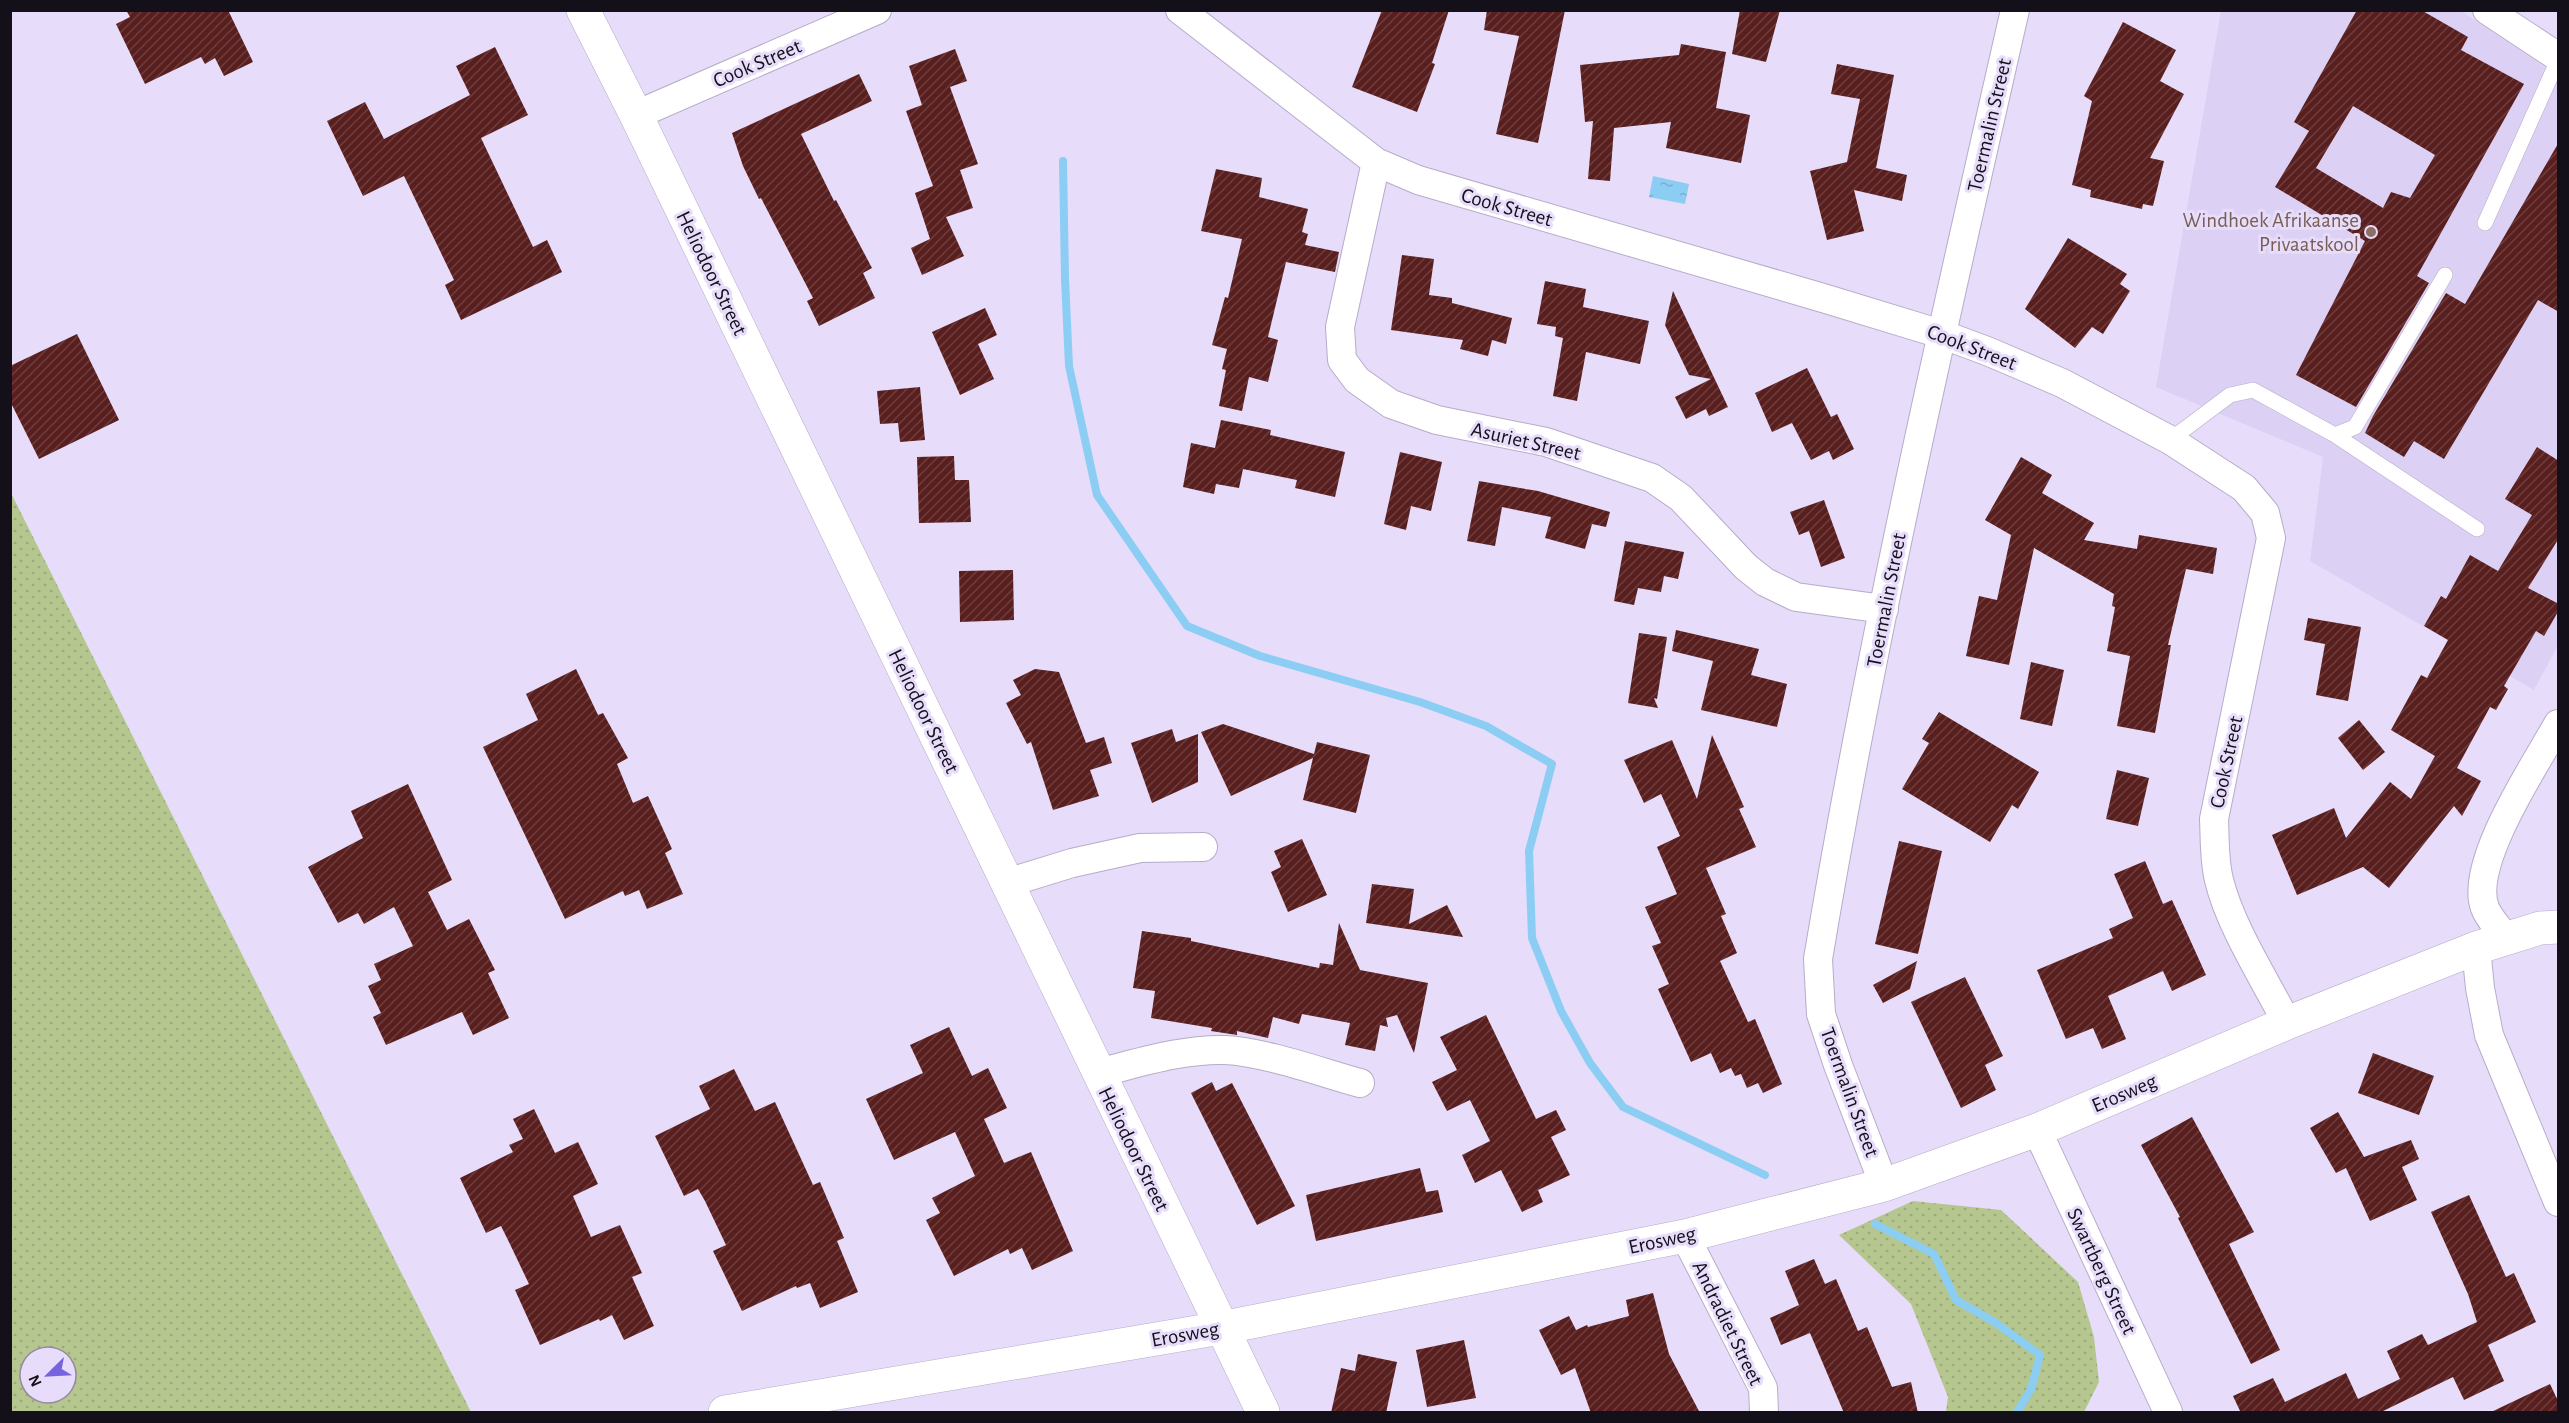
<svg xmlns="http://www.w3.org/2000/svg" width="2569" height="1423" viewBox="0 0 2569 1423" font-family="'Alegreya Sans',sans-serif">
<defs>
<pattern id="grass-dots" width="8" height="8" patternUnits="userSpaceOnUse" patternTransform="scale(1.5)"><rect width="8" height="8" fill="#b6c68f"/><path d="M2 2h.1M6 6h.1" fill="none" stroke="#9ca97b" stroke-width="1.8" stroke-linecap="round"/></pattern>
<pattern id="water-ripples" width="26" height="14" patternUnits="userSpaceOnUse" patternTransform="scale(1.5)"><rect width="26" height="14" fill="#8ccdf4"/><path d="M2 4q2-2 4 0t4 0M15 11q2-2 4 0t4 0" fill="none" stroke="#78afd1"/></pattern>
<pattern id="building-hatch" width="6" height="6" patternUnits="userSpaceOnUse" patternTransform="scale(1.5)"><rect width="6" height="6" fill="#591f1e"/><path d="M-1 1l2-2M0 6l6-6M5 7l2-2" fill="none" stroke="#6c3d3d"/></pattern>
</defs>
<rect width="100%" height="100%" fill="#e7dcfa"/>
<path fill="#ddd0f5" d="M 2221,11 L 2461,11 L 2558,76 L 2558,645 L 2534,690 L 2310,561 L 2323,457 L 2156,387 Z"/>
<path fill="url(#grass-dots)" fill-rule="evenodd" d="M 10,493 L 11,493 L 471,1412 L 11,1412 ZM 30,1357 L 66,1357 L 66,1393 L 30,1393 Z
M 1913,1201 L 2001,1210 L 2078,1282 L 2094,1337 L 2099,1382 L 2084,1412 L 1946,1412 L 1948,1397 L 1911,1304 L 1839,1235 Z"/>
<path fill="url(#water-ripples)" d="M 1653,176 L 1689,184 L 1685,204 L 1649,197 Z"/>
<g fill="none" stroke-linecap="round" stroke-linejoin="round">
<path stroke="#8ccdf4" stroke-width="8" d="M 1063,161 L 1065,279 L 1069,366 L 1097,495 L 1187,626 L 1260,656 L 1420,702 L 1486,726 L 1552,764 L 1529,851 L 1532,938 L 1561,1011 L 1590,1063 L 1623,1107 L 1765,1175
M 1875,1224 L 1934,1254 L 1956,1300 L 1996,1323 L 2040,1355 L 2031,1389 L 2017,1412"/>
</g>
<path fill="url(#building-hatch)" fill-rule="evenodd" d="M 126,10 L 228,10 L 253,62 L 224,76 L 215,58 L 205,64 L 201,57 L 145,84 L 116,24 L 130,17 Z
M 1382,10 L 1449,10 L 1432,63 L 1435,64 L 1417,112 L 1352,87 Z
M 1487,10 L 1565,10 L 1538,143 L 1496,134 L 1519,36 L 1484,30 Z
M 1740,10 L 1780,10 L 1766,62 L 1732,54 Z
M 2357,10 L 2421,10 L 2468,37 L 2461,50 L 2524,84 L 2417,276 L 2429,283 L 2356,407 L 2296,375 L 2365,241 L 2275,187 L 2309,131 L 2294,122 ZM 2353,106 L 2435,155 L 2410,198 L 2391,192 L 2383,208 L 2316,168 Z
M 2123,22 L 2176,50 L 2160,81 L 2184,94 L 2150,158 L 2164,161 L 2153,206 L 2143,204 L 2142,209 L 2090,197 L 2091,190 L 2072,185 L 2092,101 L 2084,96 Z
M 1681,44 L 1726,52 L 1716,108 L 1750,115 L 1741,163 L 1666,148 L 1671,122 L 1614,128 L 1610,181 L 1588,179 L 1593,121 L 1585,122 L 1580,65 L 1679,55 Z
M 495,47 L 528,115 L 481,138 L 533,247 L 547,240 L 562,272 L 461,320 L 445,285 L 454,280 L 404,176 L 363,196 L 327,121 L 365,102 L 384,139 L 470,95 L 456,66 Z
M 955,49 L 967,81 L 950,87 L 978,164 L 960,170 L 973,208 L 946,217 L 964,256 L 922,275 L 911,248 L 930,239 L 915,193 L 933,186 L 906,111 L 922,105 L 909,66 Z
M 1837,64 L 1894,75 L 1876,168 L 1907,175 L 1902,201 L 1854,190 L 1864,231 L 1827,240 L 1810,171 L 1847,162 L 1860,99 L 1831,94 Z
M 859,74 L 872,101 L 801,134 L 834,201 L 836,200 L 872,268 L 863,273 L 875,298 L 819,326 L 807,301 L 813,298 L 761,198 L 759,199 L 743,166 L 732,133 Z
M 2559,142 L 2559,312 L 2538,300 L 2444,459 L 2414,441 L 2404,457 L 2365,433 L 2373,416 L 2446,293 L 2465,304 Z
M 1216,169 L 1262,178 L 1259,197 L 1308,209 L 1302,232 L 1308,234 L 1305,245 L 1339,252 L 1335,272 L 1286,262 L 1268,337 L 1278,340 L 1268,382 L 1249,377 L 1242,411 L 1219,406 L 1226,370 L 1222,369 L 1227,349 L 1212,345 L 1225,297 L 1228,298 L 1242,239 L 1201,231 Z
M 2068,238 L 2127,274 L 2120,284 L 2130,291 L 2103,334 L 2092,327 L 2075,348 L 2025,309 Z
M 1402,255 L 1434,259 L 1429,295 L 1452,298 L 1452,303 L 1512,318 L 1506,344 L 1492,340 L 1488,356 L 1460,349 L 1463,340 L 1391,330 Z
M 1545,281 L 1586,289 L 1583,307 L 1649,321 L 1640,364 L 1586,352 L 1577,401 L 1553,396 L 1563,338 L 1555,336 L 1556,327 L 1537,324 Z
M 1673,291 L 1728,407 L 1709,416 L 1706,409 L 1686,419 L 1675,397 L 1711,379 L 1689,375 L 1665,325 Z
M 985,308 L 997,335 L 978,344 L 994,379 L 960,395 L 932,332 Z
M 77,334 L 119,420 L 39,459 L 10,401 L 10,366 Z
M 1807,368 L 1831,417 L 1837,414 L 1854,449 L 1833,460 L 1829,451 L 1811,460 L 1792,423 L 1772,432 L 1755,393 Z
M 920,387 L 925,440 L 900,442 L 898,423 L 880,424 L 877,391 Z
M 1221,420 L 1271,430 L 1270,435 L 1345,452 L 1335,497 L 1295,488 L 1297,480 L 1243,469 L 1239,488 L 1216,484 L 1214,494 L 1183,487 L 1191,443 L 1215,448 Z
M 2537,447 L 2559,461 L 2559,538 L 2528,588 L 2559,604 L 2559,610 L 2544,636 L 2536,631 L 2504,686 L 2508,689 L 2496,710 L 2490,707 L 2457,768 L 2481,781 L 2462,816 L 2454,806 L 2389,888 L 2363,867 L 2297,895 L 2272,835 L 2334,808 L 2346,838 L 2390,782 L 2411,799 L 2435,756 L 2391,730 L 2421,675 L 2427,678 L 2448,640 L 2424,626 L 2441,596 L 2446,599 L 2470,555 L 2498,571 L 2532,515 L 2505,499 Z
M 1400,452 L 1442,462 L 1431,511 L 1411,506 L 1406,530 L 1384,524 Z
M 954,456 L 955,480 L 969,480 L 971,522 L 919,523 L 917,457 Z
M 2021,457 L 2052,475 L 2042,493 L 2094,523 L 2084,540 L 2137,549 L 2139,535 L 2217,548 L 2213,574 L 2186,569 L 2168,645 L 2171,645 L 2155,733 L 2117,726 L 2130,656 L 2107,651 L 2115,607 L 2112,606 L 2114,594 L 2034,548 L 2009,665 L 1966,656 L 1979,596 L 1997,600 L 2011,535 L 1985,520 Z
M 1479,481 L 1538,491 L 1610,512 L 1606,527 L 1592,524 L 1585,549 L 1545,538 L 1551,517 L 1502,507 L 1495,546 L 1467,541 Z
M 1824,500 L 1845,558 L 1821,567 L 1809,531 L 1799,535 L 1790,512 Z
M 1625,541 L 1684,552 L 1678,579 L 1664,576 L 1661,592 L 1638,588 L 1634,605 L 1614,601 Z
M 1013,570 L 1014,620 L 960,622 L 959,571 Z
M 2308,618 L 2361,627 L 2348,701 L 2316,695 L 2325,644 L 2304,640 Z
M 1676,630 L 1759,649 L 1751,675 L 1787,684 L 1777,727 L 1701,710 L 1713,661 L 1672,651 Z
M 1639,633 L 1667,637 L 1657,699 L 1654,698 L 1658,708 L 1628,703 Z
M 2031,662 L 2064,670 L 2052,726 L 2020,719 Z
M 576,669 L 598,715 L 603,713 L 628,758 L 617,764 L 633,803 L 648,796 L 672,849 L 665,853 L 683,894 L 647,909 L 639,890 L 625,896 L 623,891 L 565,919 L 483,747 L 538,720 L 526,694 Z
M 1035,669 L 1059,672 L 1086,743 L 1104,737 L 1112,763 L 1090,770 L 1099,796 L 1053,810 L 1031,742 L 1027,744 L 1006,703 L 1021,695 L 1013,680 Z
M 1939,712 L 2039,772 L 2018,809 L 2012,805 L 1990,842 L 1902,789 L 1929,743 L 1922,739 Z
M 2359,720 L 2385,752 L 2363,770 L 2338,738 Z
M 1223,724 L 1314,754 L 1317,742 L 1370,755 L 1356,813 L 1303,800 L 1313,758 L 1231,796 L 1201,732 Z
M 1172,729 L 1176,742 L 1198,734 L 1198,782 L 1152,803 L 1131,743 Z
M 1712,735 L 1744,807 L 1739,809 L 1756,847 L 1706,868 L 1726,914 L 1721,916 L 1737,953 L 1720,961 L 1748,1022 L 1755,1019 L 1782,1084 L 1763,1093 L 1758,1083 L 1747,1088 L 1741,1074 L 1735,1076 L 1731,1068 L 1720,1073 L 1711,1053 L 1691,1062 L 1658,989 L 1669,984 L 1652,946 L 1661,943 L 1645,907 L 1677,894 L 1657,847 L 1680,836 L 1661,794 L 1644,803 L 1624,760 L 1672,740 L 1697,799 Z
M 2117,770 L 2149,778 L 2138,826 L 2106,819 Z
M 408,784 L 452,880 L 428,892 L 447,930 L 469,919 L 495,970 L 488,973 L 509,1018 L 473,1035 L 462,1012 L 386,1045 L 373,1017 L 381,1013 L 368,986 L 381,980 L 374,964 L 413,946 L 394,907 L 364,924 L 358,913 L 338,923 L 308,867 L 363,838 L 351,811 Z
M 1302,839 L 1327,895 L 1288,912 L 1271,872 L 1281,867 L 1274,851 Z
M 1899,841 L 1942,851 L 1918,954 L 1875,944 Z
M 2145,861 L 2163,904 L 2172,900 L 2206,975 L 2172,991 L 2163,971 L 2108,996 L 2126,1039 L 2102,1049 L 2093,1028 L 2066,1039 L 2037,970 L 2113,938 L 2109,929 L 2133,918 L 2114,874 Z
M 1372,884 L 1414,889 L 1409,924 L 1447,905 L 1463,937 L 1366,923 Z
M 1339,923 L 1360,970 L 1428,983 L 1414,1053 L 1397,1015 L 1386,1018 L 1388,1027 L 1380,1025 L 1375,1051 L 1345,1045 L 1350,1023 L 1302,1014 L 1299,1024 L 1273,1017 L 1268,1038 L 1237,1031 L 1237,1035 L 1211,1031 L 1212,1028 L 1151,1018 L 1155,991 L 1133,988 L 1142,931 L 1191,938 L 1191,941 L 1319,968 L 1320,963 L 1333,965 Z
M 1917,961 L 1910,989 L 1883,1003 L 1873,985 Z
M 1965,977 L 2003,1056 L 1985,1065 L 1996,1090 L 1961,1108 L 1911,1002 Z
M 1486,1015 L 1536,1119 L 1556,1110 L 1566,1130 L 1551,1137 L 1570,1175 L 1538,1190 L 1543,1202 L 1522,1212 L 1501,1170 L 1475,1183 L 1462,1155 L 1490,1141 L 1470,1100 L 1447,1111 L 1432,1082 L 1457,1070 L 1440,1037 Z
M 949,1027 L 972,1076 L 988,1068 L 1007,1108 L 984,1119 L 1004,1163 L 1031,1152 L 1073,1251 L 1032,1270 L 1022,1248 L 1010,1254 L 1008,1249 L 954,1276 L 926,1220 L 940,1213 L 932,1198 L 975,1176 L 955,1132 L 894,1160 L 866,1099 L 923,1073 L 910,1045 Z
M 2373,1053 L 2434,1076 L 2419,1115 L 2358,1093 Z
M 734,1069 L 755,1111 L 775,1102 L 813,1185 L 820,1182 L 844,1238 L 837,1241 L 858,1292 L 820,1308 L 810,1283 L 797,1288 L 796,1286 L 742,1311 L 713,1251 L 726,1245 L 705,1201 L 698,1189 L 684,1196 L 655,1136 L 710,1109 L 699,1086 Z
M 1212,1082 L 1216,1091 L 1232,1083 L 1295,1206 L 1257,1225 L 1191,1093 Z
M 534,1109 L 555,1153 L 578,1142 L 598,1184 L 573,1196 L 591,1237 L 620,1225 L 642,1273 L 632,1277 L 654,1326 L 624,1340 L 612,1315 L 600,1321 L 599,1319 L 540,1345 L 515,1290 L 529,1284 L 507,1238 L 501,1226 L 486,1233 L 460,1178 L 513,1152 L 509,1145 L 523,1139 L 513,1119 Z
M 2338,1112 L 2364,1157 L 2411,1140 L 2419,1159 L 2402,1167 L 2417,1200 L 2370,1221 L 2346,1168 L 2336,1173 L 2310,1128 Z
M 2192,1117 L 2254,1232 L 2229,1244 L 2280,1350 L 2251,1364 L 2178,1218 L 2180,1217 L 2141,1145 Z
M 1420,1168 L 1426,1192 L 1438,1190 L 1443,1212 L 1316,1241 L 1306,1195 Z
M 2469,1195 L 2506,1277 L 2514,1273 L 2536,1322 L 2488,1345 L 2504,1381 L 2464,1400 L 2453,1377 L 2379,1413 L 2241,1413 L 2233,1396 L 2273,1378 L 2285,1402 L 2346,1373 L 2358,1399 L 2400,1379 L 2387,1351 L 2422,1334 L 2428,1345 L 2477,1322 L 2468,1294 L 2431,1212 Z
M 1814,1259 L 1825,1284 L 1836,1279 L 1858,1331 L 1867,1327 L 1892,1387 L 1911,1382 L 1918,1413 L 1844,1413 L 1810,1333 L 1781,1345 L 1770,1318 L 1799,1305 L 1785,1271 Z
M 1653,1293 L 1669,1354 L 1700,1413 L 1591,1413 L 1575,1368 L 1561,1375 L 1539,1330 L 1569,1316 L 1576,1330 L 1587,1325 L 1588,1327 L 1629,1316 L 1626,1300 Z
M 1464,1340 L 1476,1398 L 1427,1407 L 1416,1350 Z
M 1358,1354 L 1397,1362 L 1386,1413 L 1331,1413 L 1341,1368 L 1355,1371 Z
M 2550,1384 L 2559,1403 L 2559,1413 L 2489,1413 Z"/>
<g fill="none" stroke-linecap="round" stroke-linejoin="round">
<g stroke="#b6acc9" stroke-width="16">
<path id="lane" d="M 2485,223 L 2558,60
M 2335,435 L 2477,529
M 2170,440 L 2230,395 L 2253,390 L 2335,435 L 2355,427 L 2445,275"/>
</g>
<g stroke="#b6acc9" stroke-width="30">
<path id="street" d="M 1180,10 L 1376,162 L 1418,180 L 1823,298 L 1941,334 L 1987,351 L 2062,383 L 2170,440 L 2244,488 L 2265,513 L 2271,538 L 2214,819 C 2215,840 2214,860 2219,880 C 2230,926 2265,980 2287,1023
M 2487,10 L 2558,57
M 636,115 L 877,10
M 1376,162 L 1340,327 L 1342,360 L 1357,380 L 1391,404 L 1437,420 L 1546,442 L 1652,478 L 1681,498 L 1746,567 L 1765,582 L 1796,597 L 1884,609
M 1007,883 L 1072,863 L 1140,848 L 1203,847
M 2506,939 C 2500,929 2489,919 2485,908 C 2468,864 2536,764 2558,724
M 2476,948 L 2480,988 L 2489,1035 L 2558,1202
M 1098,1073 C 1139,1063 1181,1049 1225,1050 C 1265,1052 1320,1072 1360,1083
M 2037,1130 L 2168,1412
M 1884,1185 L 1838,1065 L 1821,1014 L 1818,959 C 1871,641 1943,325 2015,10
M 1685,1236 L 1763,1388 L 1764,1412"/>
</g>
<g stroke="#b6acc9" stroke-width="34">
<path id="secondary" d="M 583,10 L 636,115 L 1263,1412
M 725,1412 L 1221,1328 L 1685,1236 L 1884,1185 L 2037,1130 L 2287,1023 L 2476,948 L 2540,928 L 2558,927"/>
</g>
<use href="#lane" stroke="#fff" stroke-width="15"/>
<use href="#street" stroke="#fff" stroke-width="28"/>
<use href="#secondary" stroke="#fff" stroke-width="33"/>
</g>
<circle fill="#8d6e63" stroke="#e7dcfa" stroke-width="2" cx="2371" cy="232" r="6"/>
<g text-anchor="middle" stroke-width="6" stroke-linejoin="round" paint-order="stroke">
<g font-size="21" fill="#14101a" stroke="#e7dcfa">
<text transform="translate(757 63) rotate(-23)" y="7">Cook Street</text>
<text transform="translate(1989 125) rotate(-77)" y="7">Toermalin Street</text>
<text transform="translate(1507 207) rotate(16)" y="7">Cook Street</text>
<text transform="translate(712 273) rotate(64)" y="7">Heliodoor Street</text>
<text transform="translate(1972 347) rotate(21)" y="7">Cook Street</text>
<text transform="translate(1526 441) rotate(13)" y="7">Asuriet Street</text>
<text transform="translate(1886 600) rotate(-79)" y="7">Toermalin Street</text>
<text transform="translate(924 711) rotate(64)" y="7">Heliodoor Street</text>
<text transform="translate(2226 762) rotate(-78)" y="7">Cook Street</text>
<text transform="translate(1850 1092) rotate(70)" y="7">Toermalin Street</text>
<text transform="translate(2124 1093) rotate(-23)" y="7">Erosweg</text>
<text transform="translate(1134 1149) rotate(64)" y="7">Heliodoor Street</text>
<text transform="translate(1662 1240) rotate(-12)" y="7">Erosweg</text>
<text transform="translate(2102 1271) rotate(65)" y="7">Swartberg Street</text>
<text transform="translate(1728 1323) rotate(64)" y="7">Andradiet Street</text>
<text transform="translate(1185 1334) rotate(-10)" y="7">Erosweg</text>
</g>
<g font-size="21" fill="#785e54" stroke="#e7dcfa" text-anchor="end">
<text x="2359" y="227">Windhoek Afrikaanse<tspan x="2359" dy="24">Privaatskool</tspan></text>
</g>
</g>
<rect width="2569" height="1423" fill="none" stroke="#14101a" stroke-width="24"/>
<g transform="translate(48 1375) rotate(246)"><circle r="28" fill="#e7dcfa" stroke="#938aa0" stroke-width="1.5"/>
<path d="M0-4.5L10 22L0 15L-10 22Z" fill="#7763de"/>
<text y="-9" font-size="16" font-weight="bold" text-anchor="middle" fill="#14101a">N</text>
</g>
</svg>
